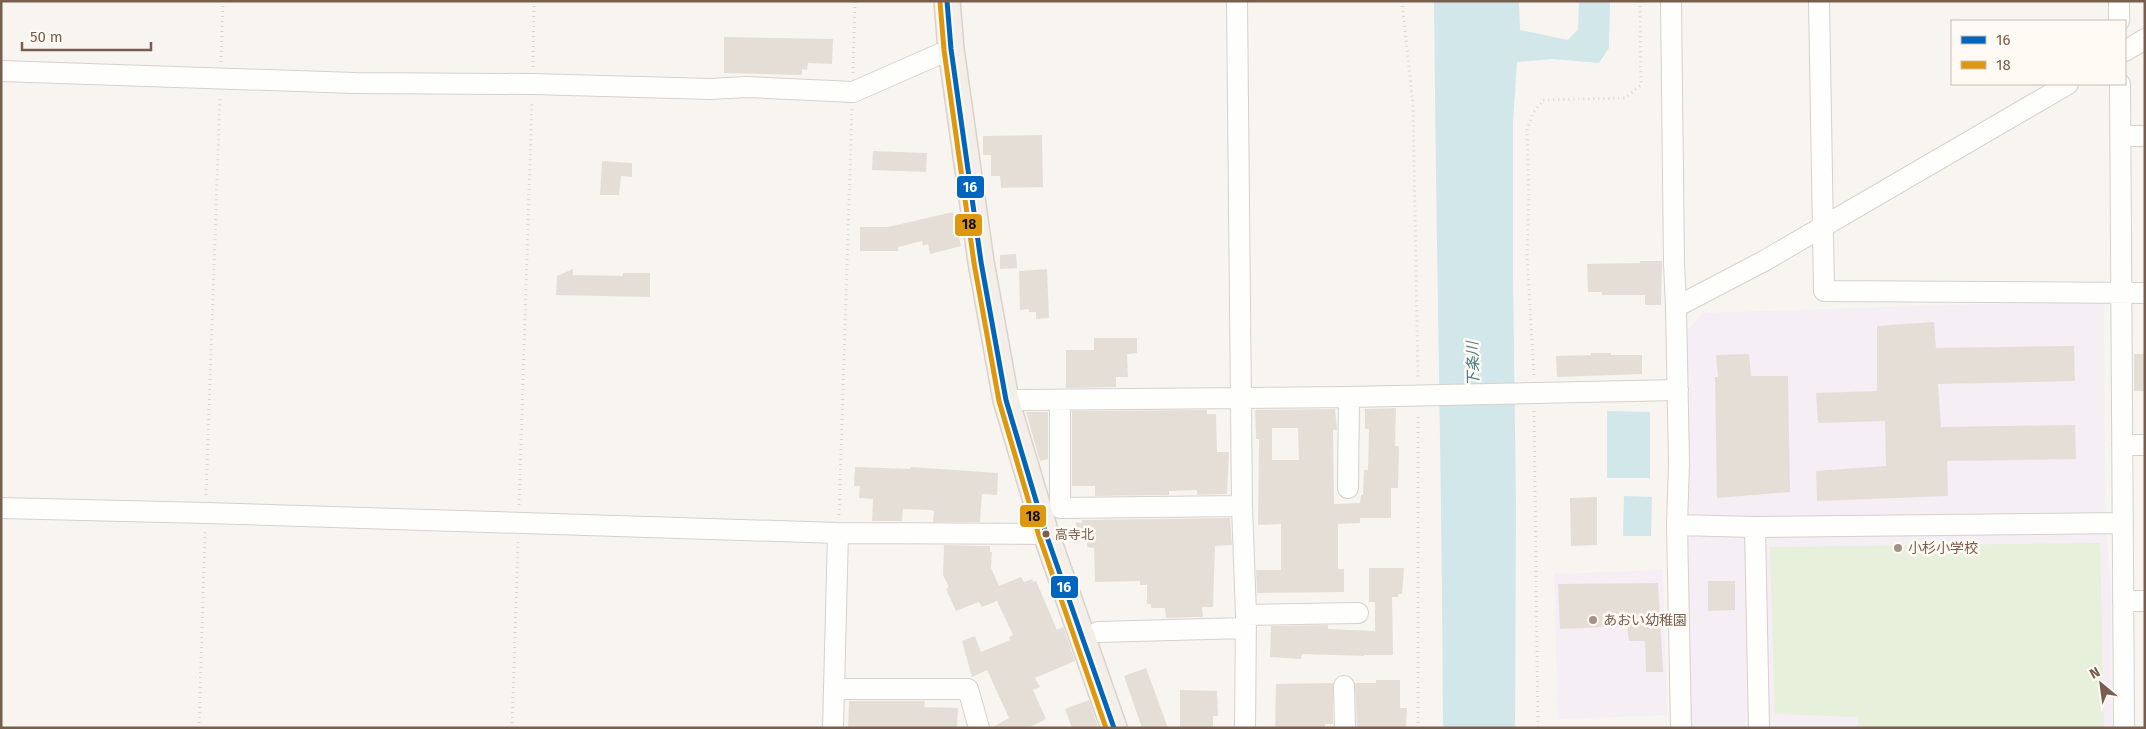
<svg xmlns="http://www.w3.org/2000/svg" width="2146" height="729" viewBox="0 0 2146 729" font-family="'Fira Sans','Noto Sans JP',sans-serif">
<rect width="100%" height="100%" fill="#f8f5f0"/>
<path fill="#f5eef5" d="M 2104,300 L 2105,507 L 2111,589 L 2112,728 L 1690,728 L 1685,334 L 1702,313 Z
M 1663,570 L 1667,715 L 1558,719 L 1554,574 Z"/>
<path fill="#e6f0db" d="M 2100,543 L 2104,728 L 1859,728 L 1857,717 L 1775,714 L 1770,547 Z"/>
<path fill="#d1e7ea" d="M 1434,1 L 1519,1 L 1520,30 L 1568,40 L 1578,29 L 1579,1 L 1610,1 L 1609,48 L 1599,63 L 1553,59 L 1517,62 L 1513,122 L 1513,275 L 1516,507 L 1515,728 L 1443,728 C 1442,486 1436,243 1434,1 Z
M 1607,411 L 1650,412 L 1650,478 L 1607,478 Z
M 1624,496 L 1652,497 L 1651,536 L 1623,536 Z"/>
<path fill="#e5ded7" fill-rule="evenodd" d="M 724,37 L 833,39 L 832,64 L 808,63 L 807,70 L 802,69 L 802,75 L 724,73 Z
M 1042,135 L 1043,187 L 1001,188 L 1000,176 L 991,176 L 991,155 L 983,155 L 983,136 Z
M 873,151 L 927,153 L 926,172 L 872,170 Z
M 602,161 L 632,163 L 632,177 L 621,176 L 619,195 L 600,195 Z
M 953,212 L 961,246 L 930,254 L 928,244 L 923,246 L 922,241 L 898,247 L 898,251 L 860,251 L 860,227 L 888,227 Z
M 1016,254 L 1017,268 L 1000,269 L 1000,255 Z
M 1640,261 L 1662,261 L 1661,305 L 1645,305 L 1645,295 L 1602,295 L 1602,292 L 1588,292 L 1587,264 L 1640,263 Z
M 573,269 L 573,275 L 623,276 L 623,273 L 650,273 L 650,297 L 556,295 L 557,276 Z
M 1047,269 L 1049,318 L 1036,319 L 1036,312 L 1029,312 L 1029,309 L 1020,310 L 1019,271 Z
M 1934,322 L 1936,348 L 2074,346 L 2075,381 L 1938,384 L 1941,427 L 2075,425 L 2076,459 L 1947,461 L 1948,496 L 1817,501 L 1816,471 L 1886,466 L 1885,421 L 1818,423 L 1816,393 L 1877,391 L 1877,326 Z
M 1094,338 L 1137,338 L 1137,353 L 1127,354 L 1128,377 L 1116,377 L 1116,387 L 1066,388 L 1066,350 L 1094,350 Z
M 1591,353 L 1611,353 L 1611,355 L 1642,355 L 1642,374 L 1557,377 L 1556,356 L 1591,355 Z
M 1749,354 L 1751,376 L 1788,376 L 1790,492 L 1717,498 L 1715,377 L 1718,377 L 1716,355 Z
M 2134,354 L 2145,354 L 2145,391 L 2134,391 Z
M 1396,408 L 1395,446 L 1399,446 L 1398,488 L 1391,488 L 1391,518 L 1360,518 L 1360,523 L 1338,524 L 1338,569 L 1344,569 L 1344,592 L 1257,593 L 1256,570 L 1281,570 L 1281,524 L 1258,525 L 1259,439 L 1256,439 L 1255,410 L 1335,409 L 1337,430 L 1333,430 L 1334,504 L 1360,503 L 1361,495 L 1363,495 L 1364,470 L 1368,470 L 1369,429 L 1365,429 L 1365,409 ZM 1272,428 L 1298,428 L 1299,460 L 1272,460 Z
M 1207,410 L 1207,414 L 1216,414 L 1217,452 L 1229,452 L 1227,494 L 1197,495 L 1197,490 L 1169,491 L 1169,495 L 1095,496 L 1095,486 L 1072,486 L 1072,411 Z
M 1026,412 L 1048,412 L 1048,459 L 1040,461 Z
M 855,467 L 910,469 L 911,467 L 998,473 L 997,495 L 982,494 L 980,522 L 933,522 L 934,511 L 931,510 L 903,509 L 902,521 L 872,521 L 873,499 L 859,498 L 860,486 L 854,486 Z
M 1597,497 L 1597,545 L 1571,546 L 1570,498 Z
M 1230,518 L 1232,545 L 1215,546 L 1213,607 L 1202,607 L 1203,617 L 1166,618 L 1165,608 L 1151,608 L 1151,604 L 1147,604 L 1147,585 L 1140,585 L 1140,581 L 1095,582 L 1094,548 L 1087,547 L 1087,542 L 1075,541 L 1076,522 L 1082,523 L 1082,520 Z
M 944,545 L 990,546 L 990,552 L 992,552 L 991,568 L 999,586 L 1021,577 L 1024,582 L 1032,579 L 1033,582 L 1036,581 L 1057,630 L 1063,627 L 1075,661 L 1035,678 L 1040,687 L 1033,690 L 1046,719 L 1028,728 L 991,728 L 1009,718 L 987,670 L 972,677 L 962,641 L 975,636 L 981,652 L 1010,640 L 1009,637 L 1013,635 L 997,601 L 982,607 L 979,602 L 956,611 L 946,589 L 949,587 L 943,575 Z
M 1369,568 L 1404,568 L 1402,594 L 1398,594 L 1398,597 L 1392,597 L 1393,655 L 1364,655 L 1364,656 L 1302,654 L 1301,659 L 1270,657 L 1271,626 L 1328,625 L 1328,629 L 1375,631 L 1375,602 L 1369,602 Z
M 1708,581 L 1735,581 L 1735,610 L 1708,611 Z
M 1658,583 L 1663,672 L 1646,672 L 1645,641 L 1629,641 L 1627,626 L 1560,629 L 1558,584 Z
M 1146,668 L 1168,728 L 1142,728 L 1124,676 Z
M 1376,680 L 1400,680 L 1400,708 L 1407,708 L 1406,728 L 1357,728 L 1355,683 L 1376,683 Z
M 1333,683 L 1333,724 L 1325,724 L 1325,728 L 1275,728 L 1276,684 Z
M 1180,690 L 1217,691 L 1218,716 L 1213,716 L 1213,728 L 1180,728 Z
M 1089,700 L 1098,727 L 1072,728 L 1065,709 Z
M 849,701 L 925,701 L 924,707 L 958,708 L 957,728 L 848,728 Z"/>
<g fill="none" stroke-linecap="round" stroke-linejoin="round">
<g stroke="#d6d1cb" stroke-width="22">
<path id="minor" d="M 1237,1 L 1242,506 L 1246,615 L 1245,728
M 1671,1 L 1674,263 L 1676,307
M 1819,1 L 1824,291 L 2145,293
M 2119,1 L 2119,21
M 2125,51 L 2145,39
M 1,71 L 354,83 L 532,84 L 711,89 L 747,87 L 853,92 L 951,49
M 2120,84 L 2124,728
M 2121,136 L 2145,136
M 1006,400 L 1349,397 L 1678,390
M 1060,400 L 1060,508 L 1242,506
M 2122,445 L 2145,445
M 1348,488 L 1349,397
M 1,508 L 206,513 L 838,533 L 1046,534
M 1677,525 L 1755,527 L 1759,728
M 1755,527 L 2123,523
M 2123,601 L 2145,601
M 1246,615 L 1358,613
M 1098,632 L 1245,628
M 1344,686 L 1345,728
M 834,689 L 968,689 L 979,728
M 833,728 L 838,533
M 1681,728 L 1677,525 L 1679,464 L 1676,307 L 1764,261 L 2068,84"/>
</g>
<g stroke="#dad1cc" stroke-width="28">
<path id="major" d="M 947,1 L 951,49 L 981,262 L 1006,400 L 1046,534 L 1114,728"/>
</g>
<path stroke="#dad5d0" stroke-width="3" stroke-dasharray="1 4" stroke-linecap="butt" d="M 1402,1 L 1413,105 L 1418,380
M 221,62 L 223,1
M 533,67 L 534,1
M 853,73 L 855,1
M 1534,375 L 1527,256 L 1529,194 L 1527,130 L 1533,113 L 1543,100 L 1625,98 L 1641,85 L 1640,1
M 1534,411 L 1538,728
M 206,495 L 220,96
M 519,505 L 532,101
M 839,515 L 852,109
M 199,728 L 205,531
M 512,728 L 518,541
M 1418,728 L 1418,413"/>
<use href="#minor" stroke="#fefefd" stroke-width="20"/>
<use href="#major" stroke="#f3efe8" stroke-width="25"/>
<g stroke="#fffaf3" stroke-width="9">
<path id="bus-1" d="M 947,1 L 951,49 L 981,262 L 1006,400 L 1046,534 L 1114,728"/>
</g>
<g stroke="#fffaf3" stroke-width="9">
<path id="bus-2" d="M 940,2 L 944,50 L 974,263 L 999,401 L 1039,536 L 1106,728"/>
</g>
<use href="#bus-1" stroke="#0065bd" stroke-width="5"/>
<use href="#bus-2" stroke="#de9810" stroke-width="5"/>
</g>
<circle fill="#785e4e" stroke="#fffaf3" stroke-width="2" cx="1046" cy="534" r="4.5"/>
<g fill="#a59387" stroke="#fffaf3" stroke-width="2">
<circle cx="1898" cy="548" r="5"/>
<circle cx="1593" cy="620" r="5"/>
</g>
<g text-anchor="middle" stroke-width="5" stroke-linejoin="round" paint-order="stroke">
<g font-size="13" fill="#785e4e" stroke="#fffaf3" text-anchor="start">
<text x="1055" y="539">高寺北</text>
</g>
<g font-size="14" fill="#785e4e" stroke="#fffaf3" text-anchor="start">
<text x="1908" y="553">小杉小学校</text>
<text x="1603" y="625">あおい幼稚園</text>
</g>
<g font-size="15" font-style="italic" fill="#457983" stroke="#fffaf3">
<text transform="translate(1473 364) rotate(-91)" y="5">下条川</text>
</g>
</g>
<g stroke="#fffaf3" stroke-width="2">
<rect x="956" y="175" width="29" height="24" rx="5" fill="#0065bd"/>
<rect x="954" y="213" width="29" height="24" rx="5" fill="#de9810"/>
<rect x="1019" y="504" width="28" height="24" rx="5" fill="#de9810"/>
<rect x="1050" y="575" width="29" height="24" rx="5" fill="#0065bd"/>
</g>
<g font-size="14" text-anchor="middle" font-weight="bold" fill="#fff">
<text x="970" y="192">16</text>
<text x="1064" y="592">16</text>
</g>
<g font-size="14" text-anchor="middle" font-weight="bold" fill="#111">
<text x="969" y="229">18</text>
<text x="1033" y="521">18</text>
</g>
<rect width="2146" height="729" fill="none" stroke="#785e4e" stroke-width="5"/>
<rect x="1951" y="20" width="175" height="65" fill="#fffaf3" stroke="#c9bcb1"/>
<rect x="1961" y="36" width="25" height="8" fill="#0065bd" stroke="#c9bcb1"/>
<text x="1996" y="45" font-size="15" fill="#785e4e">16</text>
<rect x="1961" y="61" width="25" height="8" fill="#de9810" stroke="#c9bcb1"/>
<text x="1996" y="70" font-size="15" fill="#785e4e">18</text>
<g transform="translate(2101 684) rotate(331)" stroke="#fffaf3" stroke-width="4" paint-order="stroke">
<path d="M0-4L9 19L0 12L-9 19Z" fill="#785e4e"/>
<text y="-8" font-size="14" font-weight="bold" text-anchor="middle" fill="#785e4e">N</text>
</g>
<path d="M22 42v8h129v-8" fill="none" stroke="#785e4e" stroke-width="2.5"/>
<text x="30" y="42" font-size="15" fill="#785e4e" stroke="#fffaf3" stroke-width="4" paint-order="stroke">50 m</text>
</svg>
